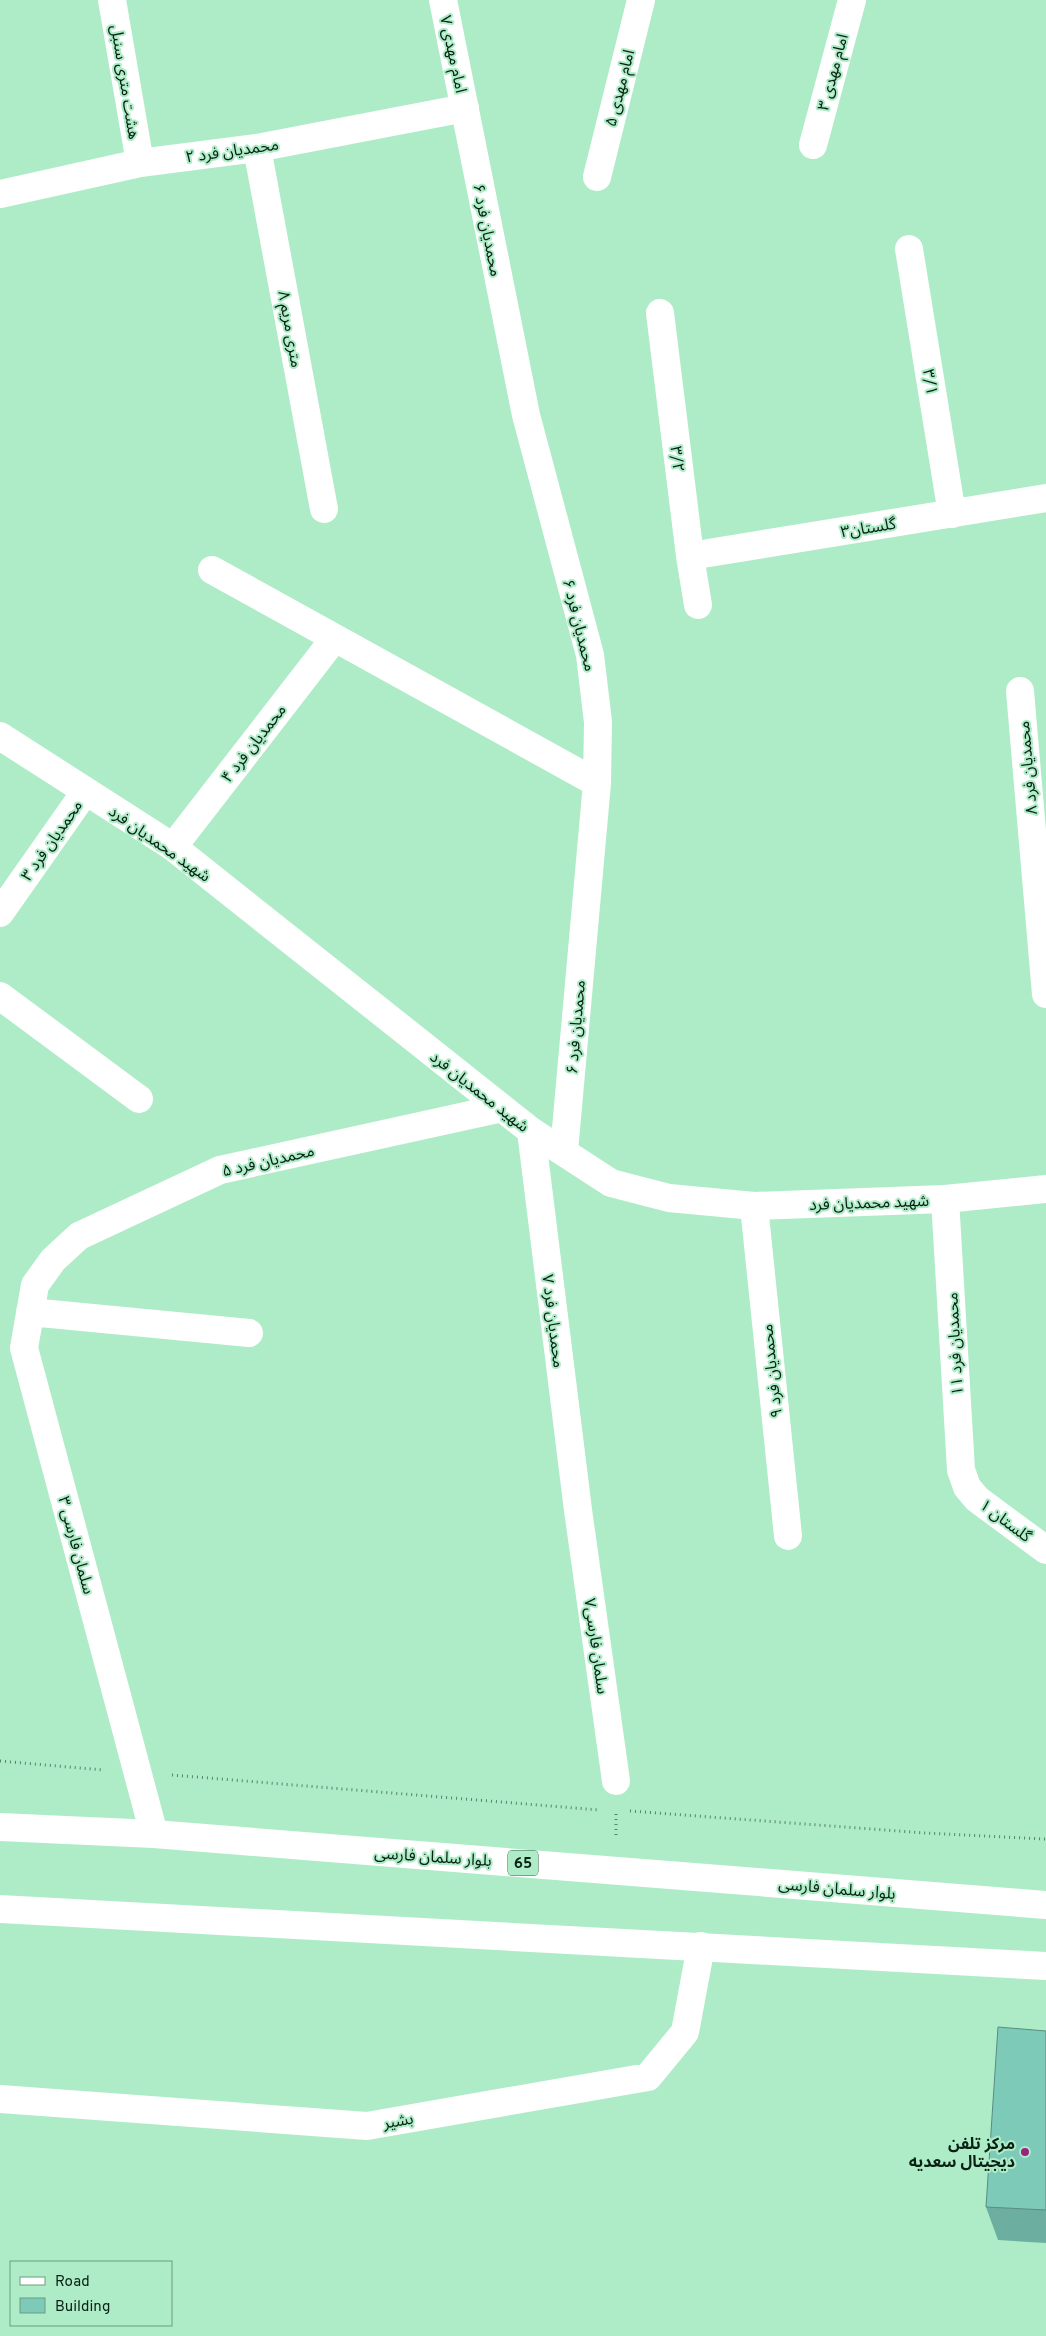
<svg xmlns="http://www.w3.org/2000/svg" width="1046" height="2336" viewBox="0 0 1046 2336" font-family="Overpass,'Noto Sans Arabic',sans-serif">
<rect width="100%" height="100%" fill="#aeecc7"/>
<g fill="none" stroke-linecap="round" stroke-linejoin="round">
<path stroke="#578269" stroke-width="3" stroke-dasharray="1 4" stroke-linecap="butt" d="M 0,1761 L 103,1770
M 172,1775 L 599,1810
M 630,1811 L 925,1833 L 1046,1839
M 616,1814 L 616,1837"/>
<path stroke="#fff" stroke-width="28" d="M 112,0 L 140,163
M 443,0 L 526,415 L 590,655 L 598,722 L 597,783 L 564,1151
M 813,145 L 852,0
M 257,148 L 324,509
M 597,177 L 641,0
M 0,194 L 140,163 L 257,148 L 465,108
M 909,249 L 952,514
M 660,313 L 690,556 L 698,605
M 690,556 L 1046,498
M 212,570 L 597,783
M 1020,691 L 1046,994
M 173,847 L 334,639
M 0,913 L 85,792
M 0,996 L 139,1099
M 531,1131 L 578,1510 L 616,1781
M 945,1199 L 961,1470 L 967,1487 L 977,1499 L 1046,1550
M 754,1206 L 788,1536
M 30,1312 L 249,1333
M 154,1834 L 24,1348 L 35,1285 L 53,1260 L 79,1236 L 220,1170 L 502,1108
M 0,2099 L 367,2126 L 648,2077 L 685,2032 L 701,1946"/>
<path stroke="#fff" stroke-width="28" d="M 0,736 L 173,847 L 531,1131 L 611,1183 L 669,1198 L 754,1206 L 945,1199 L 1046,1189"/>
<path stroke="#fff" stroke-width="28" d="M 0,1827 L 154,1834 L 1046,1905
M 0,1909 L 1046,1966"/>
</g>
<path fill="#6cae9f" d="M 1046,2031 L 1046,2243 L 998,2240 L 986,2207 Z"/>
<path fill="#7dcab9" stroke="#588d82" d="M 998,2027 L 1046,2031 L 1046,2210 L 986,2207 Z"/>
<circle fill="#99247f" stroke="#aeecc7" stroke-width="2" cx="1025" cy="2152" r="5"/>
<g text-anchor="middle" stroke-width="4" stroke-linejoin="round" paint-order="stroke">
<rect fill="#aeecc7" stroke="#3a5e4a" stroke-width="1" x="508" y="1850.5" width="30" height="25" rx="4"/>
<g font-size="15" font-weight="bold" fill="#082114">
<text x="523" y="1868">65</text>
</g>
<g font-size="16" fill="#082114" stroke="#aeecc7">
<text transform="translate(454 54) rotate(78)" y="6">۷ امام مهدی</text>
<text transform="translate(832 72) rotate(-75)" y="6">۳ امام مهدی</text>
<text transform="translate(126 82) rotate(81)" y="6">هشت متری سنبل</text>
<text transform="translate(619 88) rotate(-76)" y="6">۵ امام مهدی</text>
<text transform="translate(232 150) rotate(-8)" y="6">۲ محمدیان فرد</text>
<text transform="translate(488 230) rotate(79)" y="6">۶ محمدیان فرد</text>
<text transform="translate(291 329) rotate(80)" y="6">۸ متری مریم</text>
<text transform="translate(931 382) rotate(81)" y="6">۳/۱</text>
<text transform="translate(678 459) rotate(83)" y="6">۳/۲</text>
<text transform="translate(868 527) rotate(-9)" y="6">گلستان۳</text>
<text transform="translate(580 625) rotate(76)" y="6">۶ محمدیان فرد</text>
<text transform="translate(253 743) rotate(-52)" y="6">۴ محمدیان فرد</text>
<text transform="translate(1027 768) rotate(-95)" y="6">۸ محمدیان فرد</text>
<text transform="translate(51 840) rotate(-55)" y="6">۳ محمدیان فرد</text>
<text transform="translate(160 843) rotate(35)" y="6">شهید محمدیان فرد</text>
<text transform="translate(575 1027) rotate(-85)" y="6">۶ محمدیان فرد</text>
<text transform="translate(480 1091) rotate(38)" y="6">شهید محمدیان فرد</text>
<text transform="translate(268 1160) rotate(-13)" y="6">۵ محمدیان فرد</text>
<text transform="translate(869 1202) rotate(-2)" y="6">شهید محمدیان فرد</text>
<text transform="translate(554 1321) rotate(83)" y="6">۷ محمدیان فرد</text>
<text transform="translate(954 1344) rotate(-93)" y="6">۱۱ محمدیان فرد</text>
<text transform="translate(771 1371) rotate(-96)" y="6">۹ محمدیان فرد</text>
<text transform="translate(1006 1520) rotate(37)" y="6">۱ گلستان</text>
<text transform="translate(77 1545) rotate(75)" y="6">۳ سلمان فارسی</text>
<text transform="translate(597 1646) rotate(82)" y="6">سلمان فارسی۷</text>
<text transform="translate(433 1856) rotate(4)" y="6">بلوار سلمان فارسی</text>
<text transform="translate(837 1888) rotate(5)" y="6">بلوار سلمان فارسی</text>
<text transform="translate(398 2120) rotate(-10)" y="6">بشیر</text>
</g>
<g font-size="16" font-weight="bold" fill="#082114" stroke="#aeecc7" text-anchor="end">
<text x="1015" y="2149">مرکز تلفن<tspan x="1015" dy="18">دیجیتال سعدیه</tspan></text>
</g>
</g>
<rect x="10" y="2261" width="162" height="65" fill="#aeecc7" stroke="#6c9b7f"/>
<rect x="20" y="2277" width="25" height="8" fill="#ffffff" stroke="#6c9b7f"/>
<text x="55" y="2286" font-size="15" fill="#082114">Road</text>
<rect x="20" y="2298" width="25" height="15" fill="#7dcab9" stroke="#6c9b7f"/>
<text x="55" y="2311" font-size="15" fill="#082114">Building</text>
</svg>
